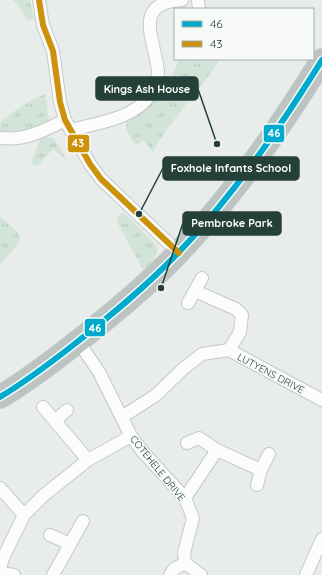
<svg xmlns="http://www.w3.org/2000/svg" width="322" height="575" viewBox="0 0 322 575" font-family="Quicksand,sans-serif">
<defs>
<pattern id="grass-tufts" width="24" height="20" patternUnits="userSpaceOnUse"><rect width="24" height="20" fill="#d2e4d8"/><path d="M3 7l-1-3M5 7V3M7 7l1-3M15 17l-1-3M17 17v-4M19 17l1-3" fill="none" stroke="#b4c5ba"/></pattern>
</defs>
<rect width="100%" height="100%" fill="#e8ecea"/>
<path fill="url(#grass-tufts)" d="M 13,0 L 30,0 L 34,19 L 27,21 L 18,5 Z
M 179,59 L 220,59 C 200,91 171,118 153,152 L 143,140 L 136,146 L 127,132 L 126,121 L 139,114 L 152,101 L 164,96 Z
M 45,94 L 49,119 L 48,124 L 17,133 L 0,134 L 0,123 C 13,111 29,100 45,94 Z
M 46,136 L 54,139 L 67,160 L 53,149 L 37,166 L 31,164 L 40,139 Z
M 123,212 L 153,241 L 158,250 L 154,260 L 143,270 L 117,222 L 117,217 Z
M 0,216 L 18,233 L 20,239 L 16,247 L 0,264 Z"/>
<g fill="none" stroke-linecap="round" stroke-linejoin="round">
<g stroke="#c5c9c7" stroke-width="14">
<path id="street" d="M 39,0 L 43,25 L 53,51 L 60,102 L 65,120 L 90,164 L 101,179 L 179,253
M 198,0 L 199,9
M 71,130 C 97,123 134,119 150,95 C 154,89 158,79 158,72 C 156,41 130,3 182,0
M 0,138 C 24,141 44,131 65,120
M 195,291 L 236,309 L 242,315 L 240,332 L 229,350
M 188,303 L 202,278
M 78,341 L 99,372 L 131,436 L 142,451 L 185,498 L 193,518 L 184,553 L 185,563 L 201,575
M 43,407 L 88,460
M 122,417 L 156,395 L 184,368 L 202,354 L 229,350 L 322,400
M 55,421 L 67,410
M 187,443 L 199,438 L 217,450 L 261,470
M 257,485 L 261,470 L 269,454
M 0,488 L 24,515
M 185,498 L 217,450
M 50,535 L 70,544
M 0,569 L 3,558 L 24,515 L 44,495 L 88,460 L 131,436
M 0,573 L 14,575
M 53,575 L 83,521
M 170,575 L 174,569 L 185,563
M 306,575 L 322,539"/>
</g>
<g stroke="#c3cac9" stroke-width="24">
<path id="highway" d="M 0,397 C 25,382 49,364 72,346 C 109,317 146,287 179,252 C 234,195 280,127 322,60"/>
</g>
<use href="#street" stroke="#fcfcfc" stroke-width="12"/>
<use href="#highway" stroke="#bcc4c2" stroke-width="22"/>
<g stroke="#f7faf9" stroke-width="9">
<path id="bus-1" d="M 0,397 C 25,382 49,364 72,346 C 109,317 146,287 179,252 C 234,195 280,127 322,60"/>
</g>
<g stroke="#f7faf9" stroke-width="9">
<path id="bus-2" d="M 39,0 L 43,25 L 53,51 L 60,102 L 65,120 L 90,164 L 101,179 L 179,253"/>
</g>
<use href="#bus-1" stroke="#00a9ce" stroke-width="6"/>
<use href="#bus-2" stroke="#cd920b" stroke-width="6"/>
</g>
<g text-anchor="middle" stroke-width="3" stroke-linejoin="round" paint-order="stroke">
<g font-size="10" fill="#254039" stroke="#f7faf9">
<text transform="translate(271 373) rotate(28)" y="4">LUTYENS DRIVE</text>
<text transform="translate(158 468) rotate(51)" y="4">COTEHELE DRIVE</text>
</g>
</g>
<path fill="none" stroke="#254039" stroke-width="1.5" d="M217 144L198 89M139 214L163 168M161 288L183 223"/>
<g fill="#254039" stroke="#f7faf9" stroke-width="1.5">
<circle cx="217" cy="144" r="4"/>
<circle cx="139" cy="214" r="4"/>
<circle cx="161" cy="288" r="4"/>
</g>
<g fill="#254039" stroke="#254039" stroke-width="1.5">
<rect x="96" y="77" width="102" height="23" rx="4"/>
<rect x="163" y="157" width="136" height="23" rx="4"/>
<rect x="183" y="212" width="98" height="23" rx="4"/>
</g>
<g font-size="11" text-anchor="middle" font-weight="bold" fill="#fff">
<text x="147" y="93">Kings Ash House</text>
<text x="231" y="172">Foxhole Infants School</text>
<text x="232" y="227">Pembroke Park</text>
</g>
<g stroke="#f7faf9" stroke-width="1.5">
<rect x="263" y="124" width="22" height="19" rx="4" fill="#00a9ce"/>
<rect x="67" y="134" width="23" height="19" rx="4" fill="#cd920b"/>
<rect x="84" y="318" width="22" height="19" rx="4" fill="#00a9ce"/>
</g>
<g font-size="11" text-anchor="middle" font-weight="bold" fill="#fff">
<text x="274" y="137">46</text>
<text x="78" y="147">43</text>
<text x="95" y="332">46</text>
</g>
<rect x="174" y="8" width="140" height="52" fill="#f7faf9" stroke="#a3b0ac"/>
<rect x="182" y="21" width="20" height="6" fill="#00a9ce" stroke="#a3b0ac"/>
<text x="210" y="28" font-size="12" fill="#254039">46</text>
<rect x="182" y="41" width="20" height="6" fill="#cd920b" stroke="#a3b0ac"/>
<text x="210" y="48" font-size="12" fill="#254039">43</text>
</svg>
